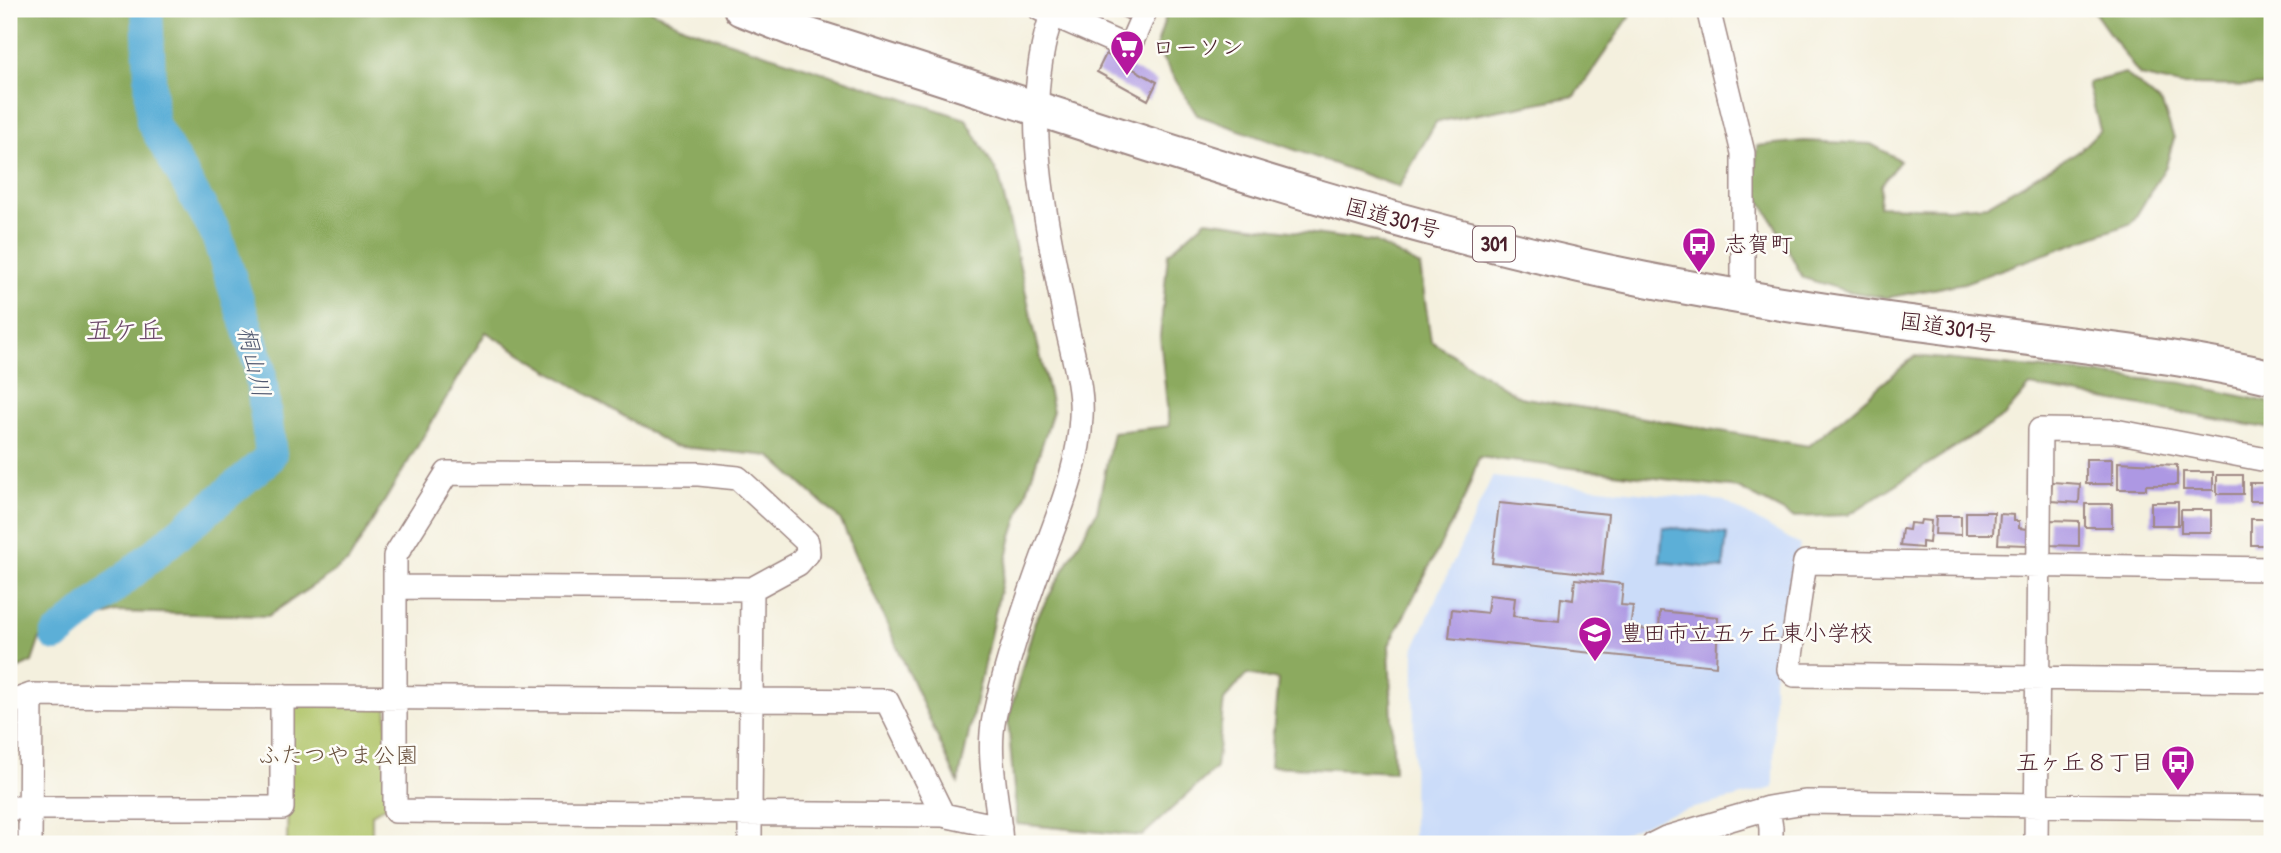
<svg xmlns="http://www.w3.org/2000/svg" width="2281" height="853" viewBox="0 0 2281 853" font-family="'Patrick Hand','Klee One',sans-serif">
<rect width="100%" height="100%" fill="#fdfcf7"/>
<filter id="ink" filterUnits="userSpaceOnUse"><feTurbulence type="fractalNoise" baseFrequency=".0143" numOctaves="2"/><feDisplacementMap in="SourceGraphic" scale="14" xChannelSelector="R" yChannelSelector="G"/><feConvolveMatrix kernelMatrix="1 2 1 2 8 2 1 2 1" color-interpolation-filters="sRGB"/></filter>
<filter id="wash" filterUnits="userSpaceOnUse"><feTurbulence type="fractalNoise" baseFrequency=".00686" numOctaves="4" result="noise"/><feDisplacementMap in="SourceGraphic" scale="28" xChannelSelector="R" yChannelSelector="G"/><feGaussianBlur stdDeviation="1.57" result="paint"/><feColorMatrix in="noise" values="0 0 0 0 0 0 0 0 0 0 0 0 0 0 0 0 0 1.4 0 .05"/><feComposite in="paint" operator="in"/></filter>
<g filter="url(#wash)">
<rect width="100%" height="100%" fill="#f4f0de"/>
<path fill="#cbdcf9" d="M 1492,477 L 1724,501 L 1800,545 L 1774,678 L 1774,788 L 1666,815 L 1599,844 L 1413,844 L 1414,648 Z"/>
<path fill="#b1c56a" stroke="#7e724a" stroke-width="2" d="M 289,705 L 387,705 L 387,805 L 372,814 L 372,844 L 287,844 Z"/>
<path fill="#8caa5e" stroke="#6b6444" stroke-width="2" d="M 9,9 L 357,9 L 361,14 L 382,9 L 649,9 L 684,27 L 966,119 L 999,176 L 1053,411 L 1011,540 L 958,783 L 840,519 L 770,456 L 672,446 L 486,332 L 348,562 L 268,616 L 116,612 L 40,638 L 32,662 L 9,673 Z
M 1168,9 L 1629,9 L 1630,16 L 1575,96 L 1436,122 L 1399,187 L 1197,115 L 1156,48 Z
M 2092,9 L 2272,9 L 2272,86 L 2180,85 L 2140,76 Z
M 2125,73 L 2162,104 L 2174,138 L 2166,166 L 2132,223 L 1964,283 L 1886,298 L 1847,291 L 1803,278 L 1769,214 L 1754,190 L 1757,146 L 1804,141 L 1871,144 L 1900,160 L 1881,185 L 1879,206 L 1949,208 L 1987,205 L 2080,150 L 2100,130 L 2088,83 Z
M 1206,220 L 1375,242 L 1420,266 L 1431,341 L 1520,397 L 1809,446 L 1915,356 L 2183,383 L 2272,403 L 2272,429 L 2030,386 L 2004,416 L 1848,515 L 1793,517 L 1738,488 L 1479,457 L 1465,497 L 1389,645 L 1394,772 L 1270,766 L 1278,680 L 1247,674 L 1224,700 L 1216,768 L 1142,836 L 1017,824 L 1008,721 L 1035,621 L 1097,511 L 1113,432 L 1169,426 L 1160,336 L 1168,254 Z"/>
<path fill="#5bafd7" stroke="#526781" stroke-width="2" d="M 1663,527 L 1727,534 L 1723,569 L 1660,562 Z"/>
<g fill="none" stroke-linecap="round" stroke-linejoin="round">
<path stroke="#5bafd7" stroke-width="32" d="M 56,636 L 267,460 L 271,454 L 259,364 L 216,233 L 152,122 L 147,9"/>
</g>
<g id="blocks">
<path fill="#ad98e3" d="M 1105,9 L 1135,9 L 1129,20 Z
M 1106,54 L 1157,82 L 1148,100 L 1097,72 Z
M 2086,459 L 2112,459 L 2112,484 L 2086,484 Z
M 2118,462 L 2177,465 L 2177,485 L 2146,485 L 2146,489 L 2118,489 Z
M 2183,472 L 2213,472 L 2213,490 L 2183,490 Z
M 2217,475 L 2243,475 L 2243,494 L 2217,494 Z
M 2052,482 L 2080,484 L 2079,503 L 2051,501 Z
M 2250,483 L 2272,483 L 2272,501 L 2250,501 Z
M 2151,502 L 2178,502 L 2178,525 L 2151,525 Z
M 1499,503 L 1608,514 L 1602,575 L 1492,563 Z
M 2085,504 L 2112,504 L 2112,527 L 2085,527 Z
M 2181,510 L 2211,510 L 2211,532 L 2181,532 Z
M 1966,512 L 1994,512 L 1993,534 L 1966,534 Z
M 2000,514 L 2014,515 L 2014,521 L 2019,521 L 2019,528 L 2028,529 L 2027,545 L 1998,544 Z
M 1936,516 L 1961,516 L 1961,535 L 1935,534 Z
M 2251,519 L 2272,519 L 2272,545 L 2251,545 Z
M 1921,520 L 1931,521 L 1929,543 L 1922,542 L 1922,548 L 1900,546 L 1902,529 L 1909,530 L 1910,523 L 1920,524 Z
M 2049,520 L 2079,521 L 2079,546 L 2048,545 Z
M 1575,579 L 1623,584 L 1621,605 L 1633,606 L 1630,628 L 1659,631 L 1660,611 L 1718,617 L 1716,666 L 1449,638 L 1452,609 L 1487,613 L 1489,595 L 1515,598 L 1513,616 L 1559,621 L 1561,598 L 1573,600 Z"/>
</g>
</g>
<g filter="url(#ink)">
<use href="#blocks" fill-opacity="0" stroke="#9f8884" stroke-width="2"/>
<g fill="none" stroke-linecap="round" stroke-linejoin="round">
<g stroke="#9f8884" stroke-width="26">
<path id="minor" d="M 1040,9 L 1129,48 L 1146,9
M 1708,9 L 1743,153 L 1743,298
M 2272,569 L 1805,562 L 1789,669 L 1795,675 L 2272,681
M 396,587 L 752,589
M 9,703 L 31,695 L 887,701 L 943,815
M 9,808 L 282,808 L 282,696
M 1768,808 L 1771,828 L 1771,844
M 30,844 L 31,695
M 750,844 L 750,815 L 752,589 L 798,564 L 808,553 L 807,542 L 738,478 L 699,474 L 447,473 L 395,556 L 395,811 L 943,815 L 1000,827
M 1001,844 C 999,803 986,758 994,718 C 1005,666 1022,615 1040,565 C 1057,517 1079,469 1081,417 C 1083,387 1072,353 1066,323 C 1047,221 1017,110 1054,9
M 1654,844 L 1666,838 L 1768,808 L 1805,802 L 2272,808
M 2036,844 L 2040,430 L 2115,431 L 2272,461"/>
</g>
<g stroke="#9f8884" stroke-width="37">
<path id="highway" d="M 741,9 L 805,34 C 1083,121 1357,221 1643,279 C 1769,304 1897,321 2025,338 C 2108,349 2191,358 2272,377"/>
</g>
<use href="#minor" stroke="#fff" stroke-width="23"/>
<use href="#highway" stroke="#fff" stroke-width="33"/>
</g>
</g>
<defs>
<g id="supermarket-pin" transform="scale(1.75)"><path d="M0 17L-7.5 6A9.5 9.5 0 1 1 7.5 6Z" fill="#b5179e" stroke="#fdfcf7"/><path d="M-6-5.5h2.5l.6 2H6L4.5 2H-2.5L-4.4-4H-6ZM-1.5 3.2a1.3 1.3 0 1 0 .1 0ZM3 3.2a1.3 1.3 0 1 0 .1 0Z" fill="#fff"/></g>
<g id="bus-pin" transform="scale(1.75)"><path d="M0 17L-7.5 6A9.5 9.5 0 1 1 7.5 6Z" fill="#b5179e" stroke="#fdfcf7"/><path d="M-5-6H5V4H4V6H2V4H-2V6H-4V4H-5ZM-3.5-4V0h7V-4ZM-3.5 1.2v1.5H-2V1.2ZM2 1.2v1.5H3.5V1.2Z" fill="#fff"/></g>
<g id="school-pin" transform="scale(1.75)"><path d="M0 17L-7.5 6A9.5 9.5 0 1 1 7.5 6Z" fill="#b5179e" stroke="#fdfcf7"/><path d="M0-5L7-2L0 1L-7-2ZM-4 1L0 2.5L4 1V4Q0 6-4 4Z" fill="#fff"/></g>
</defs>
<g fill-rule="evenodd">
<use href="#supermarket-pin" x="1127" y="47"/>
<use href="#bus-pin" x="1699" y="244"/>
<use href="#school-pin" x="1595" y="633"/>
<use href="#bus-pin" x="2178" y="762"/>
</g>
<g text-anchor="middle" stroke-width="5" stroke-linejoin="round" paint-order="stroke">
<rect fill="#fdfcf7" stroke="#806168" stroke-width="2" x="1473" y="226.5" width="42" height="35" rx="5"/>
<g font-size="21" font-weight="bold" fill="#4a1f2b">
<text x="1494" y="251">301</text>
</g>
<g font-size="23" fill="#4a1f2b" stroke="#fdfcf7" text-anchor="start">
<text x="1152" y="55">ローソン</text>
<text x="1724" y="252">志賀町</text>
<text x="1620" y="641">豊田市立五ヶ丘東小学校</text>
<text x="2154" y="770" text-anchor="end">五ヶ丘８丁目</text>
</g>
<g font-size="23" fill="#4a1f2b" stroke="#fdfcf7">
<text transform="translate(1393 218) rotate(15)" y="8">国道301号</text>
<text transform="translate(1948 327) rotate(8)" y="8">国道301号</text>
</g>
<g font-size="23" fill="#69513e" stroke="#fdfcf7">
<text x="338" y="763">ふたつやま公園</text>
</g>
<g font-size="24" font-style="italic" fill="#515970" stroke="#fdfcf7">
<text transform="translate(254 362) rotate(77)" y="8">桐山川</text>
</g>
<g font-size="26" fill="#6d496b" stroke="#fdfcf7">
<text x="125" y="339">五ケ丘</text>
</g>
</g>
<rect width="2281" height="853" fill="none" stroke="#fdfcf7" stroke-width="35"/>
</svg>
